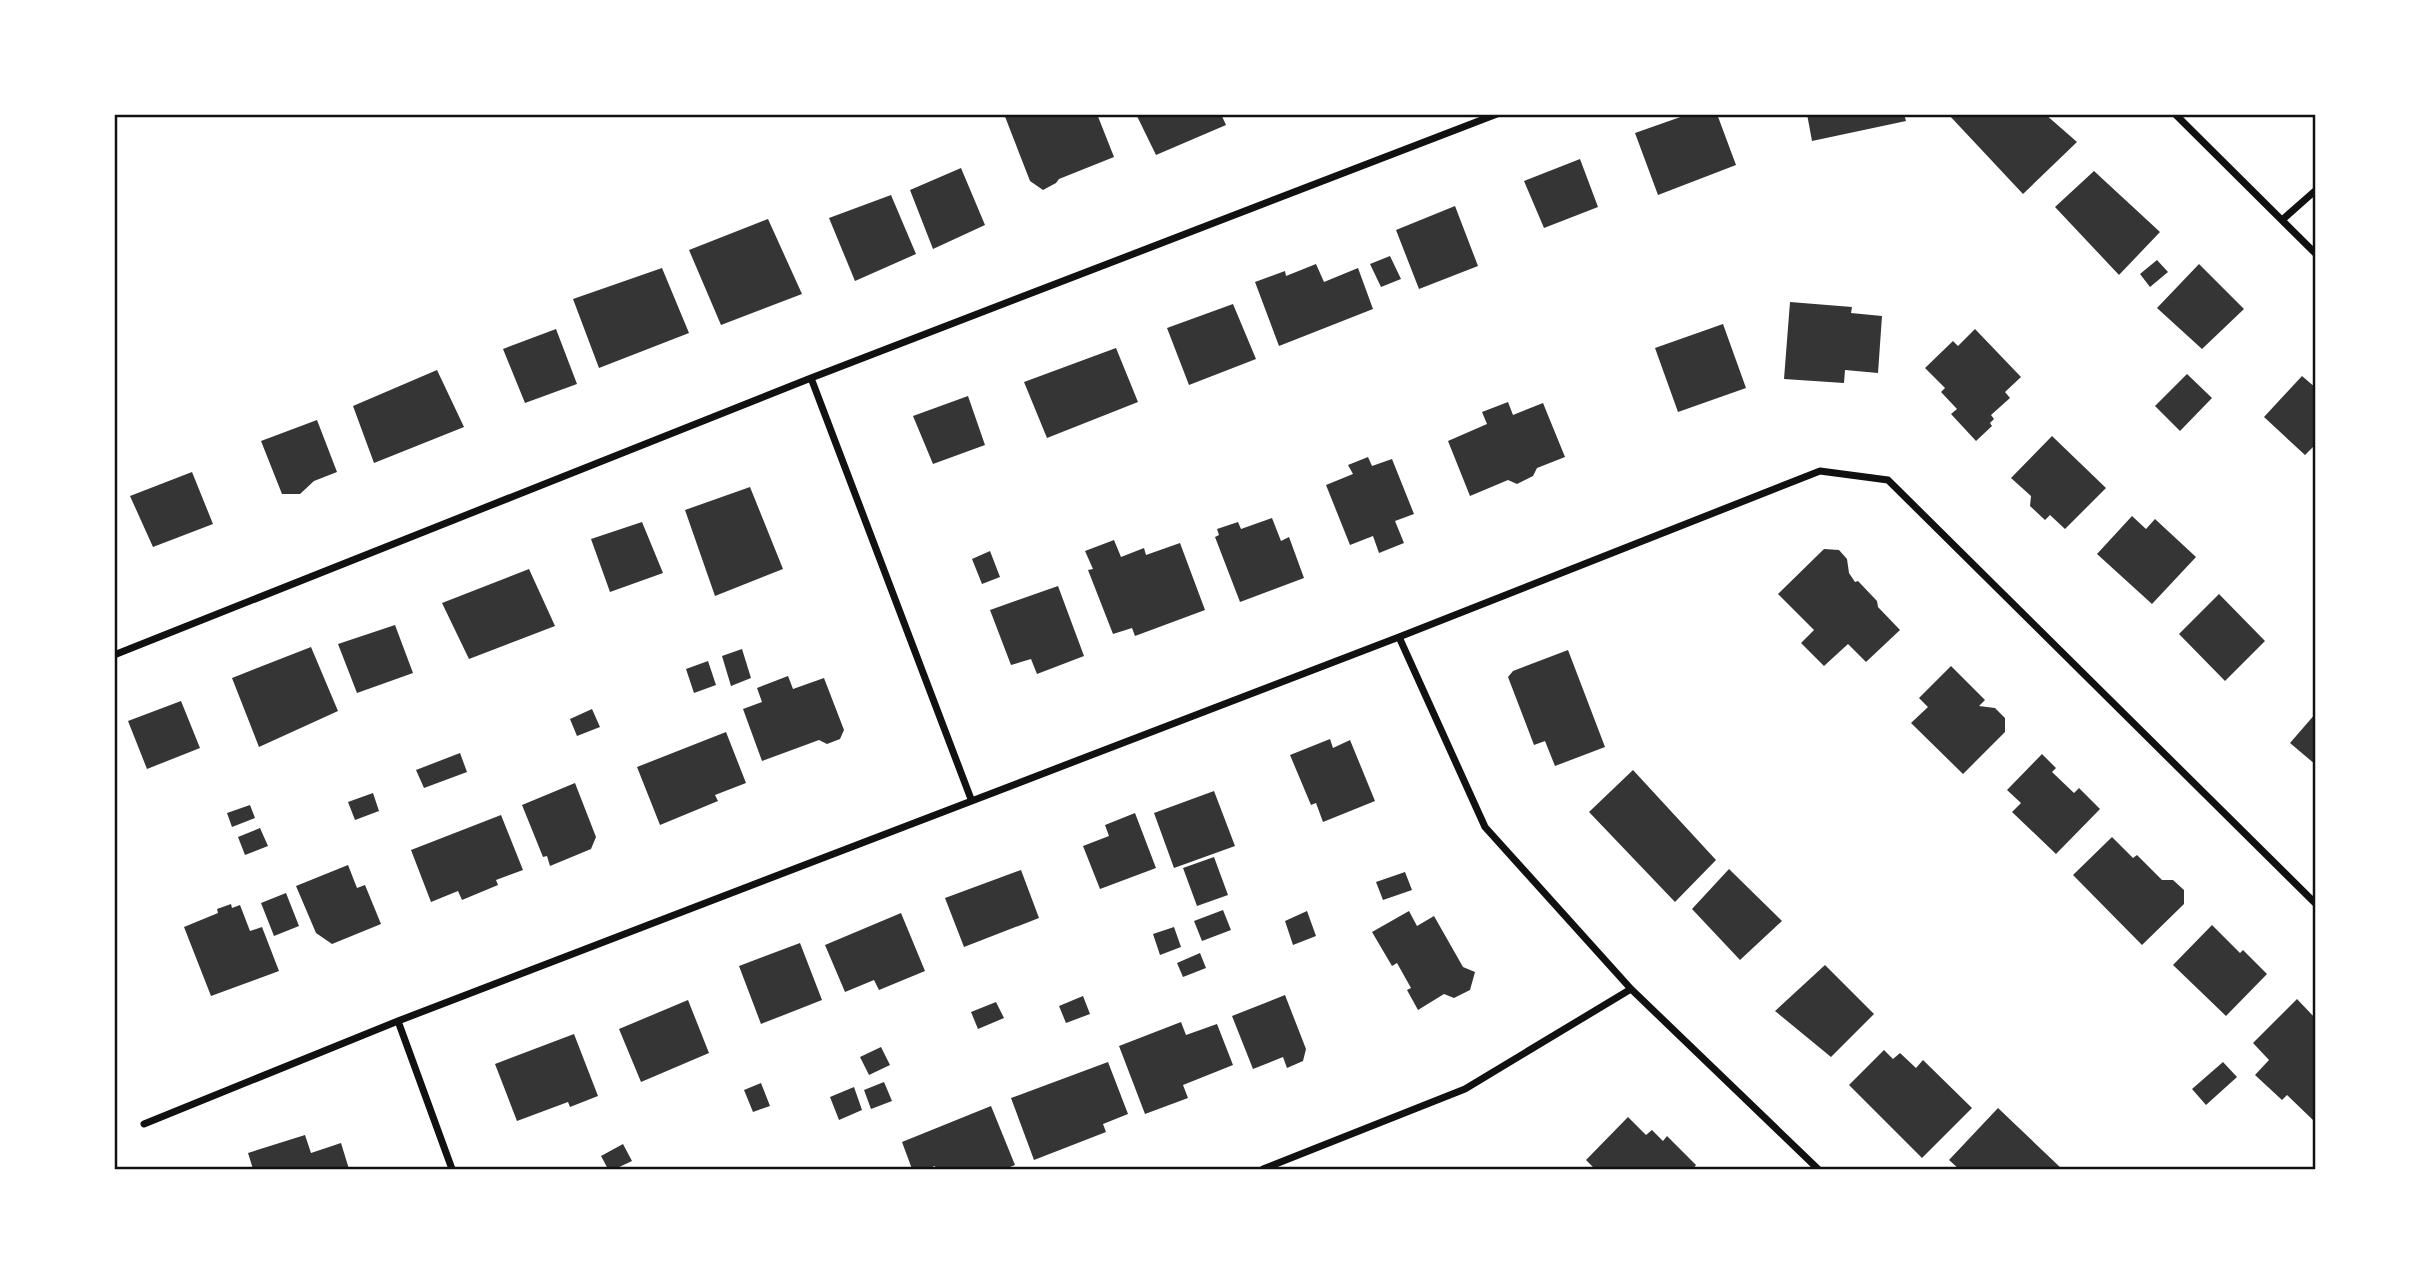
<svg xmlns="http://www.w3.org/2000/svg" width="2430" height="1283" viewBox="0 0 2430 1283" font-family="'DejaVu Sans',sans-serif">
<rect width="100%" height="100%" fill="#fff"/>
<path fill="#353535" d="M 1004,114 L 1097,114 L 1114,157 L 1059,179 L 1056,183 L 1043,190 L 1030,181 Z
M 1136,114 L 1221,114 L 1226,125 L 1156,155 Z
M 1689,114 L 1717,114 L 1736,165 L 1658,195 L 1635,133 Z
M 1807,114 L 1904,114 L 1906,121 L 1812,141 Z
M 1948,114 L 2045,114 L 2077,142 L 2023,194 Z
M 1580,159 L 1598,207 L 1544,228 L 1524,181 Z
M 961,168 L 985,225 L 933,249 L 910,190 Z
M 2094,171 L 2160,232 L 2119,275 L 2055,207 Z
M 891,195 L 916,254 L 855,281 L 829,218 Z
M 1455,206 L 1478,266 L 1419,289 L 1396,230 Z
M 768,219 L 802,294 L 721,325 L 689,250 Z
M 1390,256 L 1401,279 L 1381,287 L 1370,264 Z
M 2157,260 L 2168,272 L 2150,287 L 2140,274 Z
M 1316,264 L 1324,282 L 1358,268 L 1373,309 L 1279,346 L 1255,282 L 1285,271 L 1286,276 Z
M 2199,264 L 2244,309 L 2202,349 L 2157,308 Z
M 662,268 L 689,333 L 599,368 L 573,299 Z
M 1790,302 L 1852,307 L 1851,313 L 1882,316 L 1878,373 L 1845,370 L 1844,383 L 1784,379 Z
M 1233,304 L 1256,359 L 1189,385 L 1167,328 Z
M 1723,324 L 1746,388 L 1678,412 L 1655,348 Z
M 556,329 L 577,384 L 525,403 L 503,349 Z
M 1975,329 L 2021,377 L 2005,392 L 2010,398 L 1991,415 L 1994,419 L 1990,423 L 1992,426 L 1976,441 L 1951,414 L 1957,409 L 1941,392 L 1945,388 L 1925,368 L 1953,341 L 1958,346 Z
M 1116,348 L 1138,402 L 1047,438 L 1024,382 Z
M 437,370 L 464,427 L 374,463 L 353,406 Z
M 2187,374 L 2212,398 L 2180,431 L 2155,406 Z
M 2302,376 L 2316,388 L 2316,444 L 2305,455 L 2264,417 Z
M 968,396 L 985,445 L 933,464 L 913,416 Z
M 1508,402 L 1513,415 L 1543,403 L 1565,457 L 1537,468 L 1533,476 L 1517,484 L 1508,480 L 1470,496 L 1448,441 L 1487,424 L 1482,412 Z
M 317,420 L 337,472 L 314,481 L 300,494 L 282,494 L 261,441 Z
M 2052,436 L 2106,488 L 2065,529 L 2050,515 L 2045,520 L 2030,506 L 2031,496 L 2011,478 Z
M 1368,457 L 1372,466 L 1392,459 L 1414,514 L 1395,521 L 1404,543 L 1379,553 L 1373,536 L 1350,545 L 1326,485 L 1353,474 L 1348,465 Z
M 192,472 L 213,524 L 153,547 L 130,496 Z
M 750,487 L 783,569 L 715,596 L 685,510 Z
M 2132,516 L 2146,529 L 2155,519 L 2196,557 L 2152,604 L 2097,554 Z
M 1272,518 L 1281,541 L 1289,537 L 1304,578 L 1240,602 L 1215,537 L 1219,535 L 1217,529 L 1238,522 L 1241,529 Z
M 642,522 L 663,573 L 610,592 L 591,539 Z
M 1114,540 L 1121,557 L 1144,548 L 1146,555 L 1180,543 L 1205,610 L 1135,636 L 1132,628 L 1113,634 L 1088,570 L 1093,569 L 1085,551 Z
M 1824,549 L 1839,550 L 1847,559 L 1849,573 L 1855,582 L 1858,581 L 1877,601 L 1878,607 L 1900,630 L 1866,662 L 1848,644 L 1824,666 L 1801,643 L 1814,630 L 1778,594 Z
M 990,551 L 1000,577 L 982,584 L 972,559 Z
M 529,569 L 555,626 L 469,659 L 442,603 Z
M 1058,586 L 1084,656 L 1037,674 L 1031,659 L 1011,665 L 990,610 Z
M 2219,594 L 2265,641 L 2225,681 L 2179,634 Z
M 395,625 L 413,673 L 357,693 L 338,644 Z
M 311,647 L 338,711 L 259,747 L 232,678 Z
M 742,649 L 751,678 L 731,686 L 722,656 Z
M 1568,650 L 1605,747 L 1555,766 L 1545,741 L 1534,745 L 1508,677 L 1513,671 Z
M 708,661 L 716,685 L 694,693 L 686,669 Z
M 1951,666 L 1985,700 L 1979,706 L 1995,708 L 2005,718 L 2005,732 L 1963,774 L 1911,723 L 1928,707 L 1919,698 Z
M 788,676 L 793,689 L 824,678 L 844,730 L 840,739 L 827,744 L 819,740 L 762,761 L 743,709 L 762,702 L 757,688 Z
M 181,701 L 200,748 L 147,769 L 128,721 Z
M 592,709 L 600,727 L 577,736 L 570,719 Z
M 2316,713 L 2316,765 L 2290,743 Z
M 726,732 L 746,783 L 715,795 L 718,801 L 660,825 L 637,767 Z
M 1330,739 L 1333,748 L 1350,740 L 1375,801 L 1323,822 L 1316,803 L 1311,805 L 1290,755 Z
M 460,753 L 467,772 L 424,788 L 416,770 Z
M 2042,754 L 2056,768 L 2052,772 L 2074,793 L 2079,788 L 2100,809 L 2056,854 L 2012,812 L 2021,803 L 2007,790 Z
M 1633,770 L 1716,860 L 1675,902 L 1589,812 Z
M 575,783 L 596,837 L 591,849 L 550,866 L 547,856 L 543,857 L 522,805 Z
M 1214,791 L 1235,846 L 1174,868 L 1154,813 Z
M 373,793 L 379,811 L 355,820 L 348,802 Z
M 250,805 L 255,818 L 232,827 L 227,813 Z
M 1135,813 L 1156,868 L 1100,889 L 1083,846 L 1109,836 L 1105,825 Z
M 501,815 L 523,870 L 496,880 L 498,885 L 462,900 L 458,891 L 431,902 L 411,850 Z
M 260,828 L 268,846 L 245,855 L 238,837 Z
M 2112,837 L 2133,858 L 2137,855 L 2162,880 L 2173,880 L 2184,890 L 2184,904 L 2142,945 L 2073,875 Z
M 1214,857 L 1228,895 L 1197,906 L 1183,868 Z
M 348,865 L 357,888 L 365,885 L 381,924 L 332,944 L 316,933 L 296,886 Z
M 1729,869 L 1782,921 L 1740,960 L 1692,909 Z
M 1021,870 L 1039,918 L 964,947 L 945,898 Z
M 1405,872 L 1412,890 L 1383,900 L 1376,882 Z
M 286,893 L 299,926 L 274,936 L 261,903 Z
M 231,904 L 232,908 L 240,905 L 250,931 L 262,927 L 279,971 L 211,996 L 184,927 L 218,913 L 217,909 Z
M 1223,910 L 1231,930 L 1202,941 L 1194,921 Z
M 1307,911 L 1316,936 L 1293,945 L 1285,921 Z
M 1409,911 L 1417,926 L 1434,916 L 1463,967 L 1475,972 L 1470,990 L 1454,998 L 1444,994 L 1418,1010 L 1407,990 L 1411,988 L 1397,963 L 1392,966 L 1372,932 Z
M 901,913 L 925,971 L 879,990 L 874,980 L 845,992 L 825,945 Z
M 2212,925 L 2240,953 L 2243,950 L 2267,974 L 2226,1016 L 2173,965 Z
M 1174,927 L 1181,947 L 1160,955 L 1153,934 Z
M 800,943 L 822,1000 L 761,1024 L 739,966 Z
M 1200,953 L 1206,968 L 1183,977 L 1177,963 Z
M 1825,965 L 1874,1014 L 1831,1057 L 1775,1011 Z
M 1285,995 L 1306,1049 L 1303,1061 L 1287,1068 L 1283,1057 L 1253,1069 L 1232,1016 Z
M 1083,996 L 1090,1014 L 1066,1023 L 1059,1006 Z
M 2297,999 L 2316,1019 L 2316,1024 L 2313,1027 L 2316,1030 L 2316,1119 L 2314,1121 L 2287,1095 L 2282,1100 L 2255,1075 L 2269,1060 L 2253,1043 Z
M 688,1000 L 709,1053 L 641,1082 L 619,1029 Z
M 996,1002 L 1004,1018 L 978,1029 L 971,1012 Z
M 1181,1022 L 1186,1035 L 1217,1024 L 1233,1065 L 1183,1085 L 1188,1098 L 1145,1114 L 1119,1046 Z
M 574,1034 L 598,1096 L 570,1107 L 568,1102 L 517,1121 L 495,1064 Z
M 881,1047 L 890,1065 L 869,1075 L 860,1057 Z
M 1884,1050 L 1893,1059 L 1900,1053 L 1916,1068 L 1923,1060 L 1972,1108 L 1922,1158 L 1849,1085 Z
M 1108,1062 L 1128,1114 L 1103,1124 L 1106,1132 L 1034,1160 L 1011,1098 Z
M 2223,1062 L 2237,1077 L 2206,1105 L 2192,1089 Z
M 884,1082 L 892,1101 L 871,1109 L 864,1090 Z
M 761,1083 L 770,1106 L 753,1112 L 744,1090 Z
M 854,1087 L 862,1110 L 839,1120 L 830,1097 Z
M 991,1106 L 1015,1165 L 1005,1169 L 936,1169 L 935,1166 L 927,1169 L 912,1169 L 902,1142 Z
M 1998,1108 L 2062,1169 L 1959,1169 L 1949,1160 Z
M 1628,1117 L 1646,1135 L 1652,1130 L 1663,1141 L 1667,1136 L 1696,1165 L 1693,1169 L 1595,1169 L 1586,1160 Z
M 305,1135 L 311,1153 L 341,1143 L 349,1169 L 253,1169 L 248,1153 Z
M 623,1144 L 632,1161 L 615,1169 L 608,1169 L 601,1156 Z"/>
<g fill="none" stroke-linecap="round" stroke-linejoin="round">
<path stroke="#111" stroke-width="7" d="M 2175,114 L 2316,254
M 2282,220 L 2316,190
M 811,378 L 971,799
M 1399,637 L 1485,827 L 1631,989 L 1818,1169
M 114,655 L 811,378 L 1497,114
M 398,1021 L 452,1169
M 144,1124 L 398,1021 L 1399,637 L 1820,471 L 1888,480 L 2316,904
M 1263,1169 L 1465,1089 L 1631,989"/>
</g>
<rect width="2430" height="1283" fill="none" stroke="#ffffff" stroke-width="231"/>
<rect x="116" y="116" width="2198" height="1052" fill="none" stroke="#111" stroke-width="2.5"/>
</svg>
